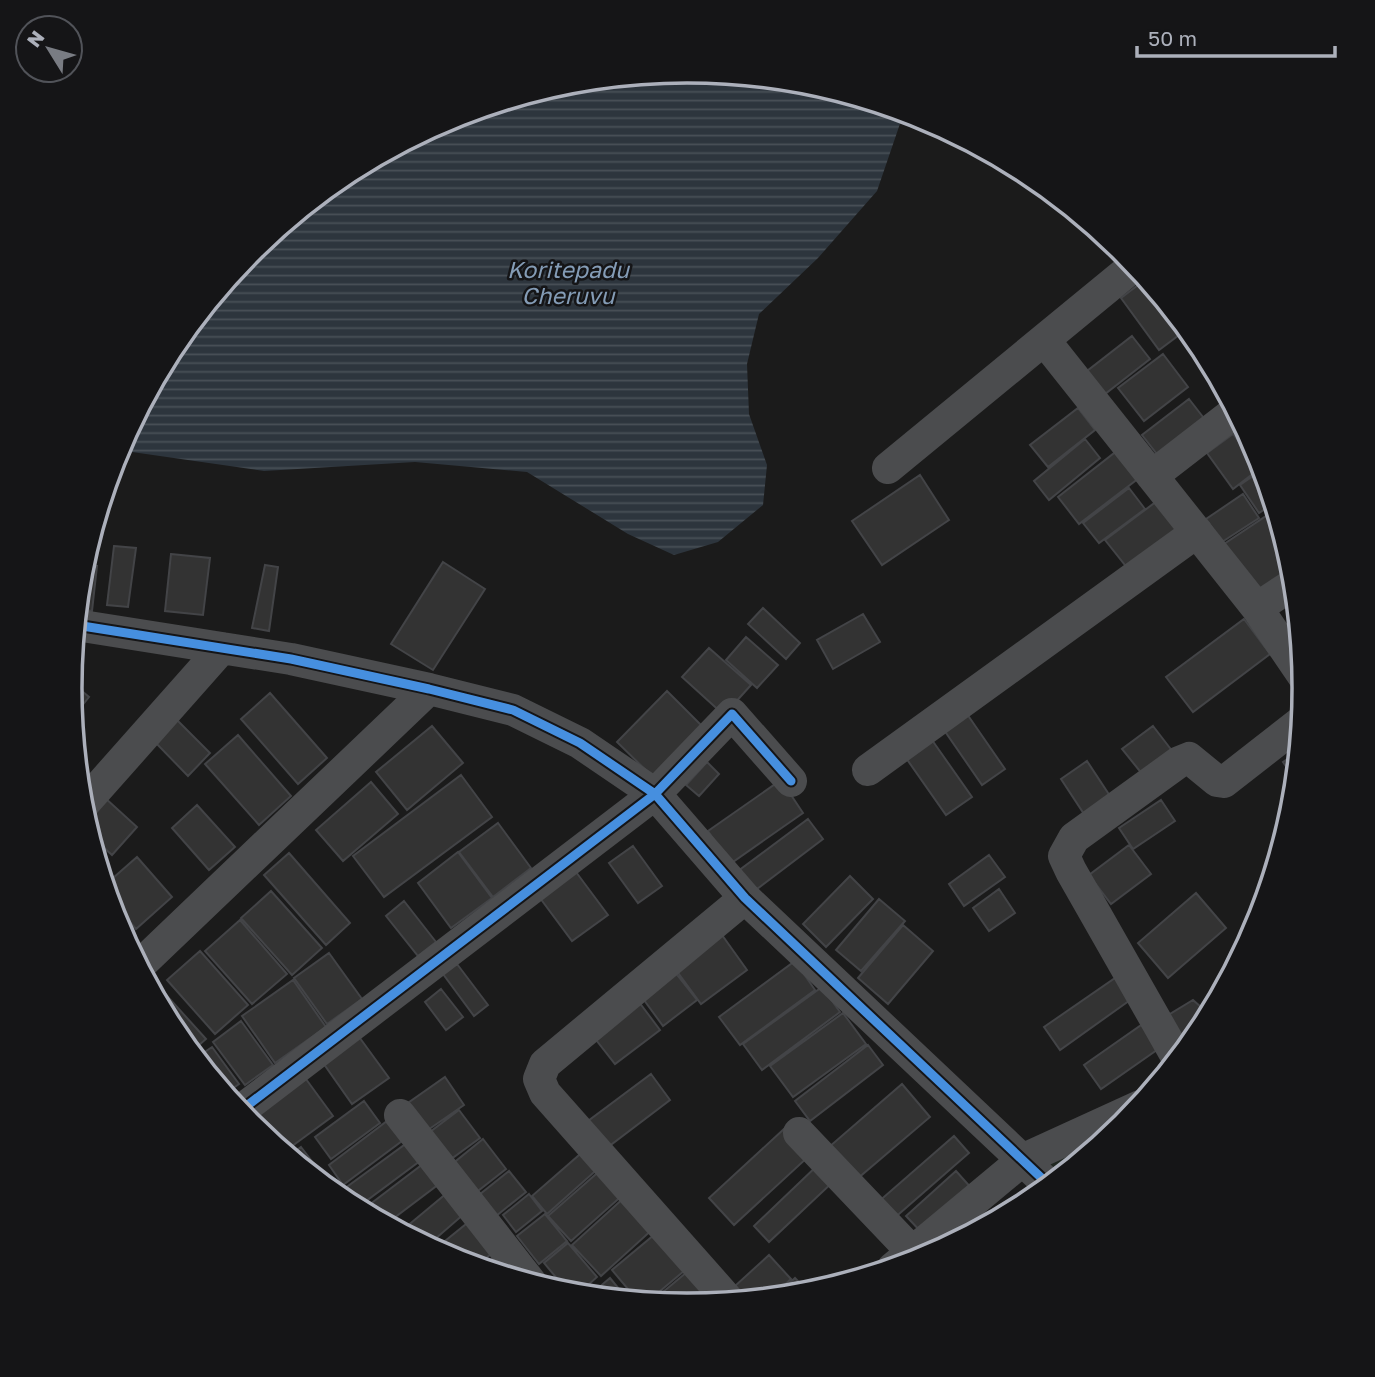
<svg xmlns="http://www.w3.org/2000/svg" width="1375" height="1377" viewBox="0 0 1375 1377" font-family="'Golos Text',sans-serif">
<defs>
<pattern id="forest-crowns" width="20" height="18" patternUnits="userSpaceOnUse" patternTransform="scale(1.75)"><rect width="20" height="18" fill="#212822"/><path d="M2 6a3 3 0 1 1 6 0M12 15a3 3 0 1 1 6 0" fill="none" stroke="#3f4540"/></pattern>
<pattern id="water-rules" width="6" height="5" patternUnits="userSpaceOnUse" patternTransform="scale(1.75)"><rect width="6" height="5" fill="#2d353d"/><path d="M0 2.5h6" fill="none" stroke="#495057"/></pattern>
</defs>
<rect width="100%" height="100%" fill="#1b1b1b"/>
<path fill="url(#forest-crowns)" d="M 1124,1125 L 1050,1186 L 1024,1159 Z"/>
<path fill="url(#water-rules)" d="M 688,71 L 808,83 L 904,112 L 877,191 L 818,258 L 759,314 L 747,364 L 749,414 L 767,465 L 763,505 L 718,542 L 674,555 L 628,534 L 527,472 L 415,462 L 264,471 L 118,450 L 174,345 L 251,252 L 345,175 L 452,118 L 567,83 Z"/>
<path fill="#333" stroke="#434447" stroke-width="2" d="M 1146,279 L 1187,329 L 1159,350 L 1121,298 Z
M 1132,336 L 1150,359 L 1105,394 L 1087,371 Z
M 1163,354 L 1188,387 L 1144,421 L 1118,388 Z
M 1189,399 L 1210,426 L 1164,463 L 1142,435 Z
M 1078,408 L 1095,430 L 1048,467 L 1030,445 Z
M 1233,434 L 1259,469 L 1233,489 L 1207,453 Z
M 1085,439 L 1100,458 L 1049,500 L 1034,481 Z
M 1118,450 L 1139,478 L 1079,524 L 1058,497 Z
M 1263,469 L 1274,503 L 1259,513 L 1240,485 Z
M 920,475 L 949,520 L 882,565 L 852,521 Z
M 1129,488 L 1145,509 L 1099,543 L 1083,523 Z
M 1243,494 L 1259,518 L 1222,542 L 1206,519 Z
M 1161,498 L 1184,527 L 1129,570 L 1105,540 Z
M 1275,510 L 1293,568 L 1260,598 L 1224,544 Z
M 114,546 L 136,548 L 128,607 L 107,605 Z
M 171,554 L 210,558 L 203,615 L 165,611 Z
M 443,562 L 485,589 L 433,670 L 391,644 Z
M 83,565 L 97,566 L 92,611 L 78,609 Z
M 265,565 L 278,567 L 269,631 L 252,628 Z
M 763,608 L 800,643 L 786,659 L 748,624 Z
M 863,614 L 880,642 L 833,669 L 817,640 Z
M 1244,619 L 1270,654 L 1193,712 L 1166,677 Z
M 746,637 L 778,665 L 757,688 L 726,660 Z
M 709,648 L 751,685 L 724,715 L 682,677 Z
M 71,682 L 89,697 L 73,717 L 70,688 Z
M 667,691 L 707,731 L 658,782 L 617,742 Z
M 270,693 L 327,758 L 298,784 L 241,719 Z
M 967,714 L 1005,769 L 982,785 L 944,730 Z
M 175,718 L 210,753 L 188,776 L 153,740 Z
M 432,726 L 463,763 L 407,810 L 376,772 Z
M 1153,726 L 1173,752 L 1143,775 L 1122,749 Z
M 238,735 L 291,796 L 259,825 L 205,764 Z
M 932,740 L 972,797 L 946,815 L 906,758 Z
M 1299,751 L 1296,781 L 1283,762 Z
M 1087,761 L 1112,799 L 1086,817 L 1061,779 Z
M 707,762 L 719,774 L 699,796 L 686,785 Z
M 461,775 L 492,817 L 384,897 L 353,856 Z
M 781,780 L 803,813 L 730,864 L 708,831 Z
M 371,782 L 398,814 L 343,861 L 316,830 Z
M 104,797 L 137,827 L 112,855 L 90,835 L 85,819 Z
M 1161,800 L 1175,821 L 1133,849 L 1119,828 Z
M 197,805 L 235,847 L 209,870 L 172,828 Z
M 808,819 L 823,839 L 749,895 L 734,874 Z
M 498,823 L 531,868 L 493,897 L 459,852 Z
M 1129,845 L 1151,874 L 1111,904 L 1089,875 Z
M 633,846 L 662,886 L 638,903 L 609,863 Z
M 458,852 L 492,898 L 451,928 L 418,883 Z
M 289,853 L 350,923 L 326,945 L 264,875 Z
M 989,855 L 1005,877 L 964,906 L 949,884 Z
M 137,857 L 172,897 L 136,929 L 109,898 L 105,885 Z
M 576,872 L 608,915 L 572,941 L 540,898 Z
M 850,876 L 873,899 L 826,947 L 803,924 Z
M 999,889 L 1015,913 L 989,931 L 973,908 Z
M 271,891 L 322,948 L 292,975 L 241,918 Z
M 1196,893 L 1226,928 L 1168,978 L 1138,943 Z
M 879,899 L 905,921 L 861,971 L 836,950 Z
M 404,901 L 436,942 L 418,956 L 386,916 Z
M 115,917 L 138,943 L 131,950 L 117,924 Z
M 240,920 L 287,974 L 252,1004 L 205,951 Z
M 903,925 L 933,951 L 888,1004 L 858,978 Z
M 722,935 L 747,970 L 701,1004 L 676,970 Z
M 200,951 L 248,1005 L 215,1034 L 167,980 Z
M 329,953 L 362,999 L 327,1024 L 294,978 Z
M 795,961 L 815,990 L 740,1045 L 719,1017 Z
M 457,964 L 488,1005 L 474,1016 L 443,974 Z
M 674,971 L 697,1000 L 663,1026 L 641,996 Z
M 1118,976 L 1133,998 L 1060,1050 L 1044,1027 Z
M 293,980 L 326,1027 L 275,1063 L 242,1016 Z
M 159,987 L 206,1039 L 191,1052 L 174,1031 L 153,992 Z
M 822,987 L 840,1012 L 762,1070 L 743,1044 Z
M 441,989 L 463,1017 L 446,1030 L 425,1002 Z
M 1193,1000 L 1210,1015 L 1181,1056 L 1160,1020 Z
M 639,1002 L 660,1030 L 615,1064 L 593,1036 Z
M 843,1013 L 866,1044 L 793,1097 L 770,1066 Z
M 241,1021 L 273,1065 L 245,1085 L 213,1042 Z
M 1147,1021 L 1164,1045 L 1101,1089 L 1084,1065 Z
M 357,1034 L 389,1078 L 352,1104 L 321,1060 Z
M 868,1045 L 883,1065 L 810,1121 L 795,1101 Z
M 212,1047 L 239,1084 L 225,1094 L 196,1058 Z
M 651,1074 L 670,1100 L 608,1147 L 588,1121 Z
M 303,1075 L 333,1116 L 284,1152 L 246,1119 Z
M 445,1077 L 464,1105 L 425,1132 L 405,1105 Z
M 902,1084 L 930,1117 L 857,1179 L 829,1147 Z
M 364,1101 L 380,1123 L 331,1159 L 315,1137 Z
M 459,1110 L 480,1138 L 447,1162 L 426,1135 Z
M 391,1118 L 406,1138 L 343,1185 L 329,1165 Z
M 784,1129 L 809,1156 L 734,1225 L 709,1198 Z
M 954,1136 L 969,1153 L 892,1220 L 877,1203 Z
M 483,1139 L 506,1169 L 474,1194 L 451,1165 Z
M 411,1140 L 424,1158 L 358,1207 L 344,1189 Z
M 301,1147 L 334,1190 L 332,1192 L 289,1156 Z
M 586,1149 L 601,1166 L 547,1214 L 532,1196 Z
M 820,1163 L 835,1180 L 769,1242 L 754,1226 Z
M 423,1164 L 439,1184 L 386,1224 L 361,1211 Z
M 603,1168 L 625,1193 L 571,1241 L 548,1216 Z
M 509,1171 L 526,1192 L 496,1216 L 479,1195 Z
M 956,1171 L 973,1190 L 924,1235 L 906,1216 Z
M 447,1193 L 464,1214 L 427,1246 L 400,1232 Z
M 529,1194 L 542,1211 L 516,1232 L 503,1215 Z
M 626,1196 L 654,1228 L 601,1276 L 572,1245 Z
M 545,1214 L 567,1241 L 539,1264 L 517,1236 Z
M 471,1220 L 496,1250 L 476,1266 L 434,1250 Z
M 660,1230 L 690,1266 L 647,1302 L 638,1301 L 612,1270 Z
M 568,1243 L 597,1277 L 577,1295 L 570,1294 L 544,1263 Z
M 497,1255 L 509,1276 L 481,1268 Z
M 769,1255 L 791,1279 L 770,1298 L 748,1300 L 735,1286 Z
M 693,1267 L 711,1304 L 687,1306 L 651,1302 Z
M 610,1278 L 628,1300 L 589,1296 Z
M 795,1278 L 810,1294 L 775,1297 Z"/>
<g fill="none" stroke-linecap="round" stroke-linejoin="round">
<path stroke="#4b4c4e" stroke-width="32" d="M 1045,341 L 1257,608 L 1304,677
M 888,468 L 1135,265
M 1152,476 L 1236,411
M 1257,608 L 1295,583
M 76,625 L 291,659 L 429,689 L 513,710 L 580,743 L 655,794 L 745,898 L 1050,1186
M 868,770 L 1197,532
M 82,806 L 222,648
M 139,966 L 429,689
M 1178,1059 L 1071,871 L 1064,856 L 1074,838 L 1179,762 L 1189,758 L 1217,781 L 1224,782 L 1302,721
M 240,1111 L 655,794 L 732,714 L 791,781
M 400,1115 L 532,1284
M 799,1133 L 920,1260
M 893,1268 L 1024,1159 L 1140,1106
M 730,1302 L 545,1093 L 539,1079 L 545,1064 L 745,898"/>
<g stroke="#151517" stroke-width="13">
<path id="cycleway" d="M 76,625 L 291,659 L 429,689 L 513,710 L 580,743 L 655,794 L 745,898 L 1050,1186
M 240,1111 L 655,794 L 732,714 L 791,781"/>
</g>
<use href="#cycleway" stroke="#468fdf" stroke-width="9"/>
</g>
<g text-anchor="middle" stroke-width="5" stroke-linejoin="round" paint-order="stroke">
<g font-size="23" font-style="italic" fill="#849cb6" stroke="#151517">
<text x="568" y="278">Koritepadu<tspan x="568" dy="26">Cheruvu</tspan></text>
</g>
</g>
<path d="M0 0H1375V1377H0ZM82 688a605 605 0 1 1 1210 0a605 605 0 1 1-1210 0Z" fill="#151517" fill-rule="evenodd"/>
<path fill="none" stroke="#acb0bb" stroke-width="3.5" d="M82 688a605 605 0 1 1 1210 0a605 605 0 1 1-1210 0Z"/>
<g transform="translate(49 49) rotate(307)"><circle r="33" fill="#151517" stroke="#515359" stroke-width="2"/>
<path d="M0-5L12 26L0 18L-12 26Z" fill="#797c83"/>
<text y="-10" font-size="19" font-weight="bold" text-anchor="middle" fill="#acb0bb">N</text>
</g>
<path d="M1137 46v10h198v-10" fill="none" stroke="#acb0bb" stroke-width="3.5"/>
<text x="1148" y="46" font-size="21" fill="#acb0bb" stroke="#151517" stroke-width="5" paint-order="stroke">50 m</text>
</svg>
